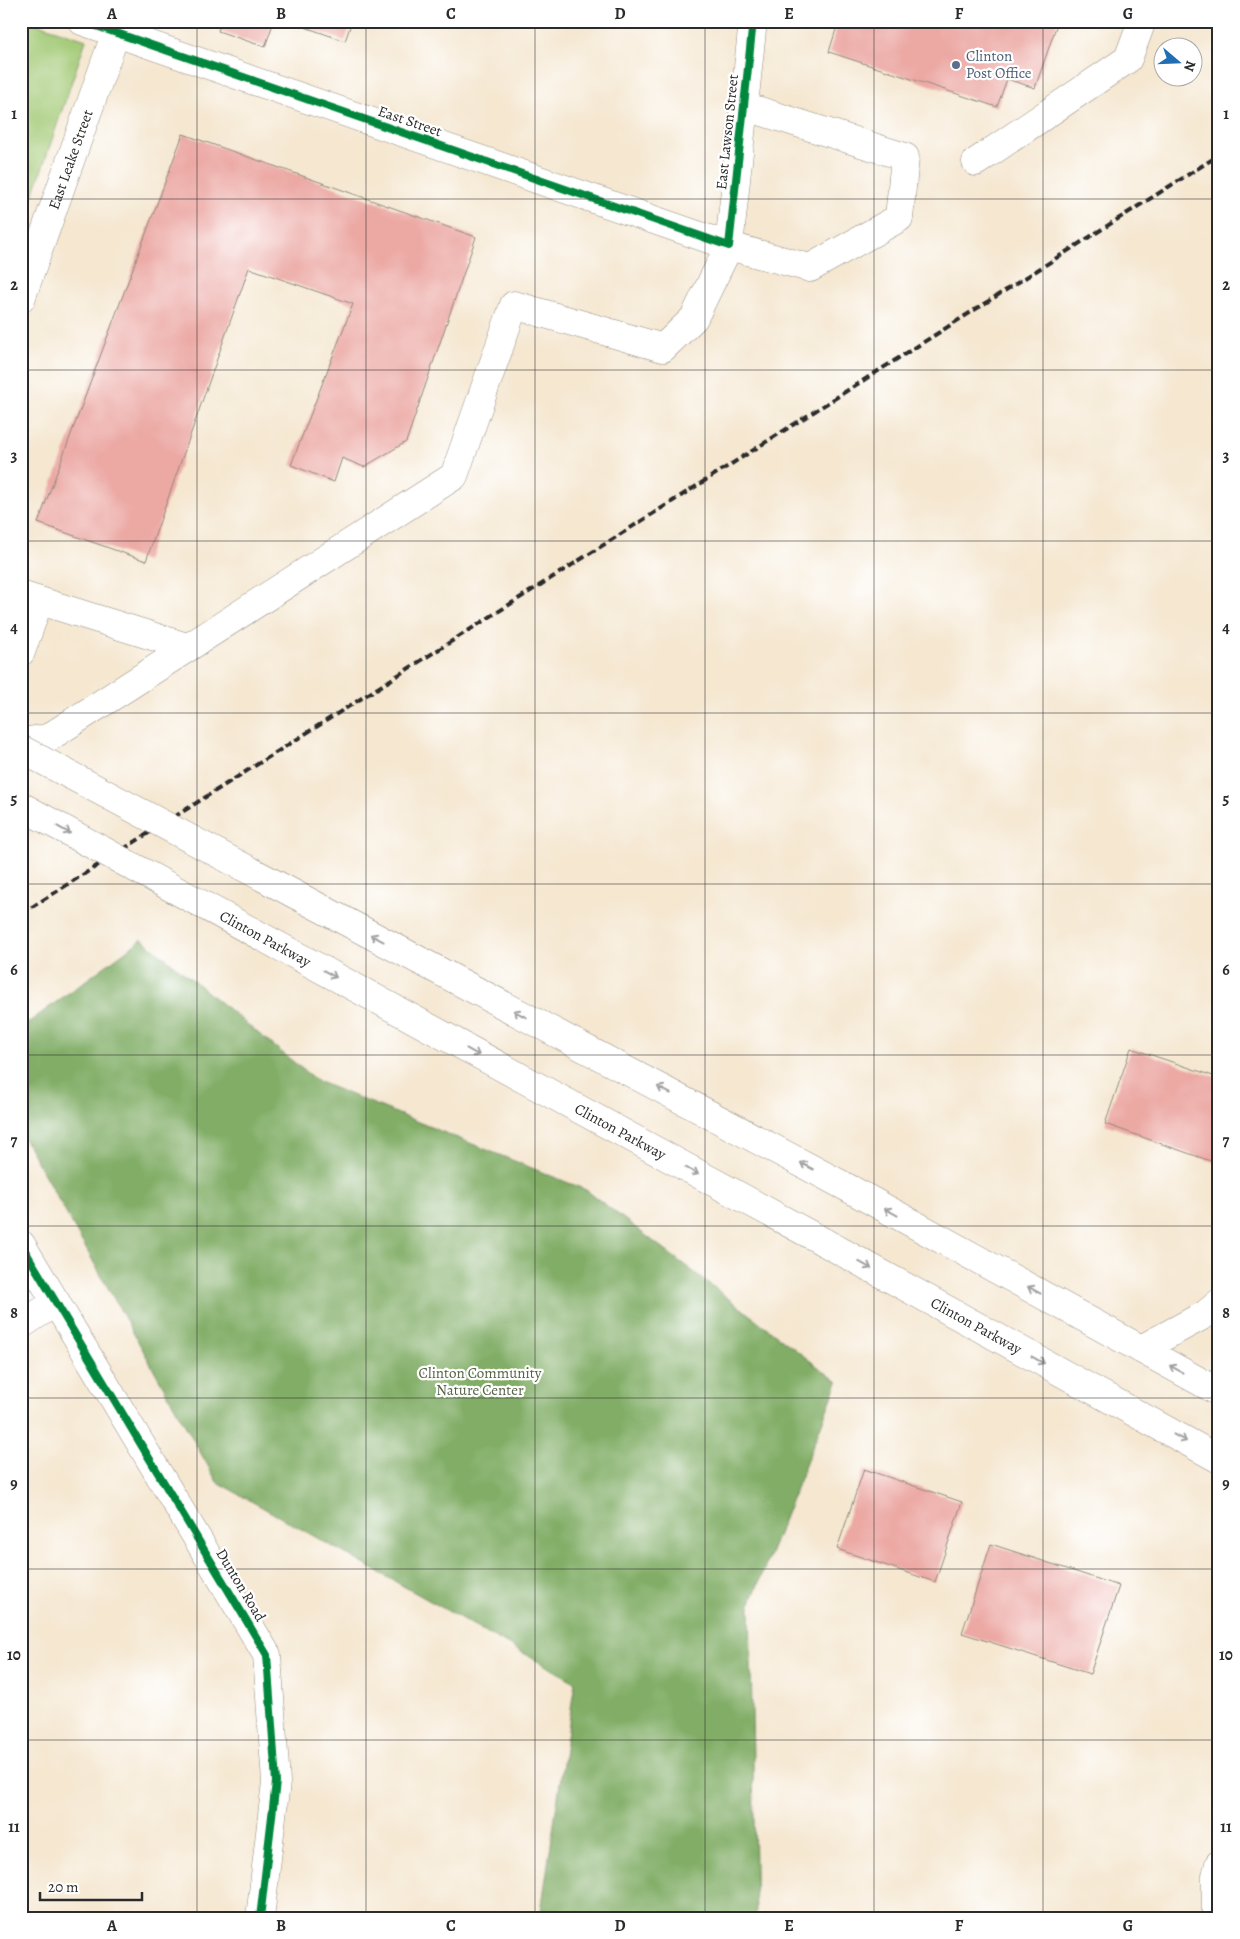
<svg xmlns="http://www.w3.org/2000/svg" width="1240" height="1939" viewBox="0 0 1240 1939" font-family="Alegreya,serif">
<rect width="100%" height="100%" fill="#fff"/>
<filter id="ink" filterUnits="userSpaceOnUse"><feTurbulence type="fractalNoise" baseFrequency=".02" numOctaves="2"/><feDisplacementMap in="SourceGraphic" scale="10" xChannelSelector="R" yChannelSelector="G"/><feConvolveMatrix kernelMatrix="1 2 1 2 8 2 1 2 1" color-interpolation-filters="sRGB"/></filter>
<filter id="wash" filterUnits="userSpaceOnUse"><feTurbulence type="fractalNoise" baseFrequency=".0096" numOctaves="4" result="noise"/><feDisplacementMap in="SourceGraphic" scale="20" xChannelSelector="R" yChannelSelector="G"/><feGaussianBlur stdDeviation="1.12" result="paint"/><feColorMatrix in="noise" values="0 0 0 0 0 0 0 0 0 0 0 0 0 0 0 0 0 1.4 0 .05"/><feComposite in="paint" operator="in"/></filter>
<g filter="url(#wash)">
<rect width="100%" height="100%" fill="#f5e7d0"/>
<path fill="#a2c974" stroke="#667a50" d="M 21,21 L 29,21 L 86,40 L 30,204 L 21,209 Z"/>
<path fill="#81ad66" stroke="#566c48" d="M 142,939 L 317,1081 L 586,1190 L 838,1382 L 750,1605 L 756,1918 L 540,1918 L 575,1682 L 217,1482 L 21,1133 L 21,1028 Z"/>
<g id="blocks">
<path fill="#eca9a4" d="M 222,21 L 274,21 L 265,47 L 218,31 Z
M 301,21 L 352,21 L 345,41 L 299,25 Z
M 833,21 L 1058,21 L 1035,88 L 1007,79 L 997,107 L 829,52 L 838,23 Z
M 183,134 L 476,237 L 406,442 L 364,467 L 342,458 L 334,482 L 291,465 L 353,304 L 249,268 L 146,561 L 38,523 Z
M 1131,1048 L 1219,1078 L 1219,1164 L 1105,1124 Z
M 864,1469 L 962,1502 L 935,1582 L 837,1549 Z
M 991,1544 L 1119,1586 L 1090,1674 L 962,1633 Z"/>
</g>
</g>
<g filter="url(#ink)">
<use href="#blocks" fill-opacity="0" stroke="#90897e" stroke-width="1"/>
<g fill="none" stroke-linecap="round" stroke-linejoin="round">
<g stroke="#90897e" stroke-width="29">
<g id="minor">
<path d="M 82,21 L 729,246 L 810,268 L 899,218 L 905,157 L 744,106"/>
<path d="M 976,162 L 1128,59 L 1142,21"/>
<path id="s1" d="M 21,299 L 120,21"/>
<path d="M 21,595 L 187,647"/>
<path d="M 21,652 L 39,601"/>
<path d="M 21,742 L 48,738 L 454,476 L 514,305 L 663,348 L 694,318 L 729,246 L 753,21"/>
<path d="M 21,1244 L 267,1655 L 276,1782 L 260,1918"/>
<path d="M 21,1325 L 56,1302"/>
<path d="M 1141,1349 L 1206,1314 L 1219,1303"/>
<path d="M 1216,1918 L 1216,1876 L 1219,1864"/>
</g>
</g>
<g stroke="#90897e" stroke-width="29">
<g id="major">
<path d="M 850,1189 L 1219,1392"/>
<path id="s2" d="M 822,1241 L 1219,1459"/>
</g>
</g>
<use href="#minor" stroke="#fff" stroke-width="28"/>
<use href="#major" stroke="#fff" stroke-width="28"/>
<path stroke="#2b2b2b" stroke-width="4" stroke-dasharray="8 4" stroke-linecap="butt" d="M 21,914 L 1219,155"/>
<g stroke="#90897e" stroke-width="29" stroke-linecap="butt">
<g id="major-bridge">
<path d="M 21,749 L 850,1189"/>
<path id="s3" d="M 21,806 L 822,1241"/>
</g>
</g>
<use href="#major-bridge" stroke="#fff" stroke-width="28"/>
<g stroke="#fff" stroke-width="11">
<path id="cycleway" d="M 82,21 L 729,246 L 753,21
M 21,1244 L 267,1655 L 276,1782 L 260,1918"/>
</g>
<use href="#cycleway" stroke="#00873e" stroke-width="8"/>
</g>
<defs><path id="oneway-shaft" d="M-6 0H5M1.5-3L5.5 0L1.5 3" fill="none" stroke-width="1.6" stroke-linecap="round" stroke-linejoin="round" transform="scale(1.25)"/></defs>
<g stroke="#a0a0a0">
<use href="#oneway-shaft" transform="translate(64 830) rotate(29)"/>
<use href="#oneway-shaft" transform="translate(377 938) rotate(-152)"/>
<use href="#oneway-shaft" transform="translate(330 974) rotate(29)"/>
<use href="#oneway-shaft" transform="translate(520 1014) rotate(-152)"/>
<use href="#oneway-shaft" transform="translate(473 1052) rotate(29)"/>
<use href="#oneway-shaft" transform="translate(664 1090) rotate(-152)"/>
<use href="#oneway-shaft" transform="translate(807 1166) rotate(-152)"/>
<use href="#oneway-shaft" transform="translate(692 1171) rotate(29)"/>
<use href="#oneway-shaft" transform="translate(891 1212) rotate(-151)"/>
<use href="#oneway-shaft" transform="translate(865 1265) rotate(29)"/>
<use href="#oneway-shaft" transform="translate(1034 1290) rotate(-151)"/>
<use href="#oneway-shaft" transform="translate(1038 1360) rotate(29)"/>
<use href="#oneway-shaft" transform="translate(1176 1369) rotate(-151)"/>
<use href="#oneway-shaft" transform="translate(1180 1438) rotate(29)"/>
</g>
</g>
<path fill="none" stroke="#2b2b2b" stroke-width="1" stroke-opacity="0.55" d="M 197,21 L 197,1918M 366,21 L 366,1918M 535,21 L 535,1918M 705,21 L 705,1918M 874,21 L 874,1918M 1043,21 L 1043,1918M 21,199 L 1219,199M 21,370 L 1219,370M 21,541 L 1219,541M 21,713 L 1219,713M 21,884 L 1219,884M 21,1055 L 1219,1055M 21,1226 L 1219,1226M 21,1398 L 1219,1398M 21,1569 L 1219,1569M 21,1740 L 1219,1740"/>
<circle fill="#5c6f8a" stroke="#fff" stroke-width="2" cx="956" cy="65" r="5"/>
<g text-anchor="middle" stroke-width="4.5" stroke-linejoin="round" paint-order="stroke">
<g font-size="15" fill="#4e5e75" stroke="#fff" text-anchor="start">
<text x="966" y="61">Clinton<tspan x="966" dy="17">Post Office</tspan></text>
</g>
<g font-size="15" fill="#2b2b2b" stroke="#fff">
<text transform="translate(410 121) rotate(19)" y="5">East Street</text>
<text transform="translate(727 132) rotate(-84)" y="5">East Lawson Street</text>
<text dy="5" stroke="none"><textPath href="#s1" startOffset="148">East Leake Street</textPath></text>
<text dy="5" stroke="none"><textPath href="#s3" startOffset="278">Clinton Parkway</textPath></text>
<text dy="5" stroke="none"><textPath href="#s3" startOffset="682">Clinton Parkway</textPath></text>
<text dy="5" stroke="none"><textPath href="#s2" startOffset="176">Clinton Parkway</textPath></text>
<text transform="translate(241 1585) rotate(59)" y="5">Dunton Road</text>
</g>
<g font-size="15" fill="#556245" stroke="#fff">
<text x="480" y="1378">Clinton Community<tspan x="480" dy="17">Nature Center</tspan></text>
</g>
</g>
<rect width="1240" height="1939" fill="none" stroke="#fff" stroke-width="55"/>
<g transform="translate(1178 62) rotate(109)"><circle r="24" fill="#ffffff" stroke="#aaaaaa"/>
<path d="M0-4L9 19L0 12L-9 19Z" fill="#1f6fb2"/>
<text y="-8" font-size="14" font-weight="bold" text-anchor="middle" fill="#2b2b2b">N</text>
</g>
<path d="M40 1892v8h102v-8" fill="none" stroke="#2b2b2b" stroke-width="2.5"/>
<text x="48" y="1892" font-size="15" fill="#2b2b2b" stroke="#ffffff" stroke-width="4" paint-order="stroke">20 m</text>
<rect x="28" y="28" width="1184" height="1884" fill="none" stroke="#2b2b2b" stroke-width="2"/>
<g font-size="16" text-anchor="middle" font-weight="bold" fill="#2b2b2b">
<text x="112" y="19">A</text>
<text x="281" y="19">B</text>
<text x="451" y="19">C</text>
<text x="620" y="19">D</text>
<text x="789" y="19">E</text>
<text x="959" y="19">F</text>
<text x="1128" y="19">G</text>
<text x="14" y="119">1</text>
<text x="1226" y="119">1</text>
<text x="14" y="290">2</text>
<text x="1226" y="290">2</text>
<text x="14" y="461">3</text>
<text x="1226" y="461">3</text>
<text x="14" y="633">4</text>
<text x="1226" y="633">4</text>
<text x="14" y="804">5</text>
<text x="1226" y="804">5</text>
<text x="14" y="975">6</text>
<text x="1226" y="975">6</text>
<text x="14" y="1146">7</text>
<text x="1226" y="1146">7</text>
<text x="14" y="1318">8</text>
<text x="1226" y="1318">8</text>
<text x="14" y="1489">9</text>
<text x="1226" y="1489">9</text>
<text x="14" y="1660">10</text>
<text x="1226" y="1660">10</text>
<text x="14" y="1832">11</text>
<text x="1226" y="1832">11</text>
<text x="112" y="1931">A</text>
<text x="281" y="1931">B</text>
<text x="451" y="1931">C</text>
<text x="620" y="1931">D</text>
<text x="789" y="1931">E</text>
<text x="959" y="1931">F</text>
<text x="1128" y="1931">G</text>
</g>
</svg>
